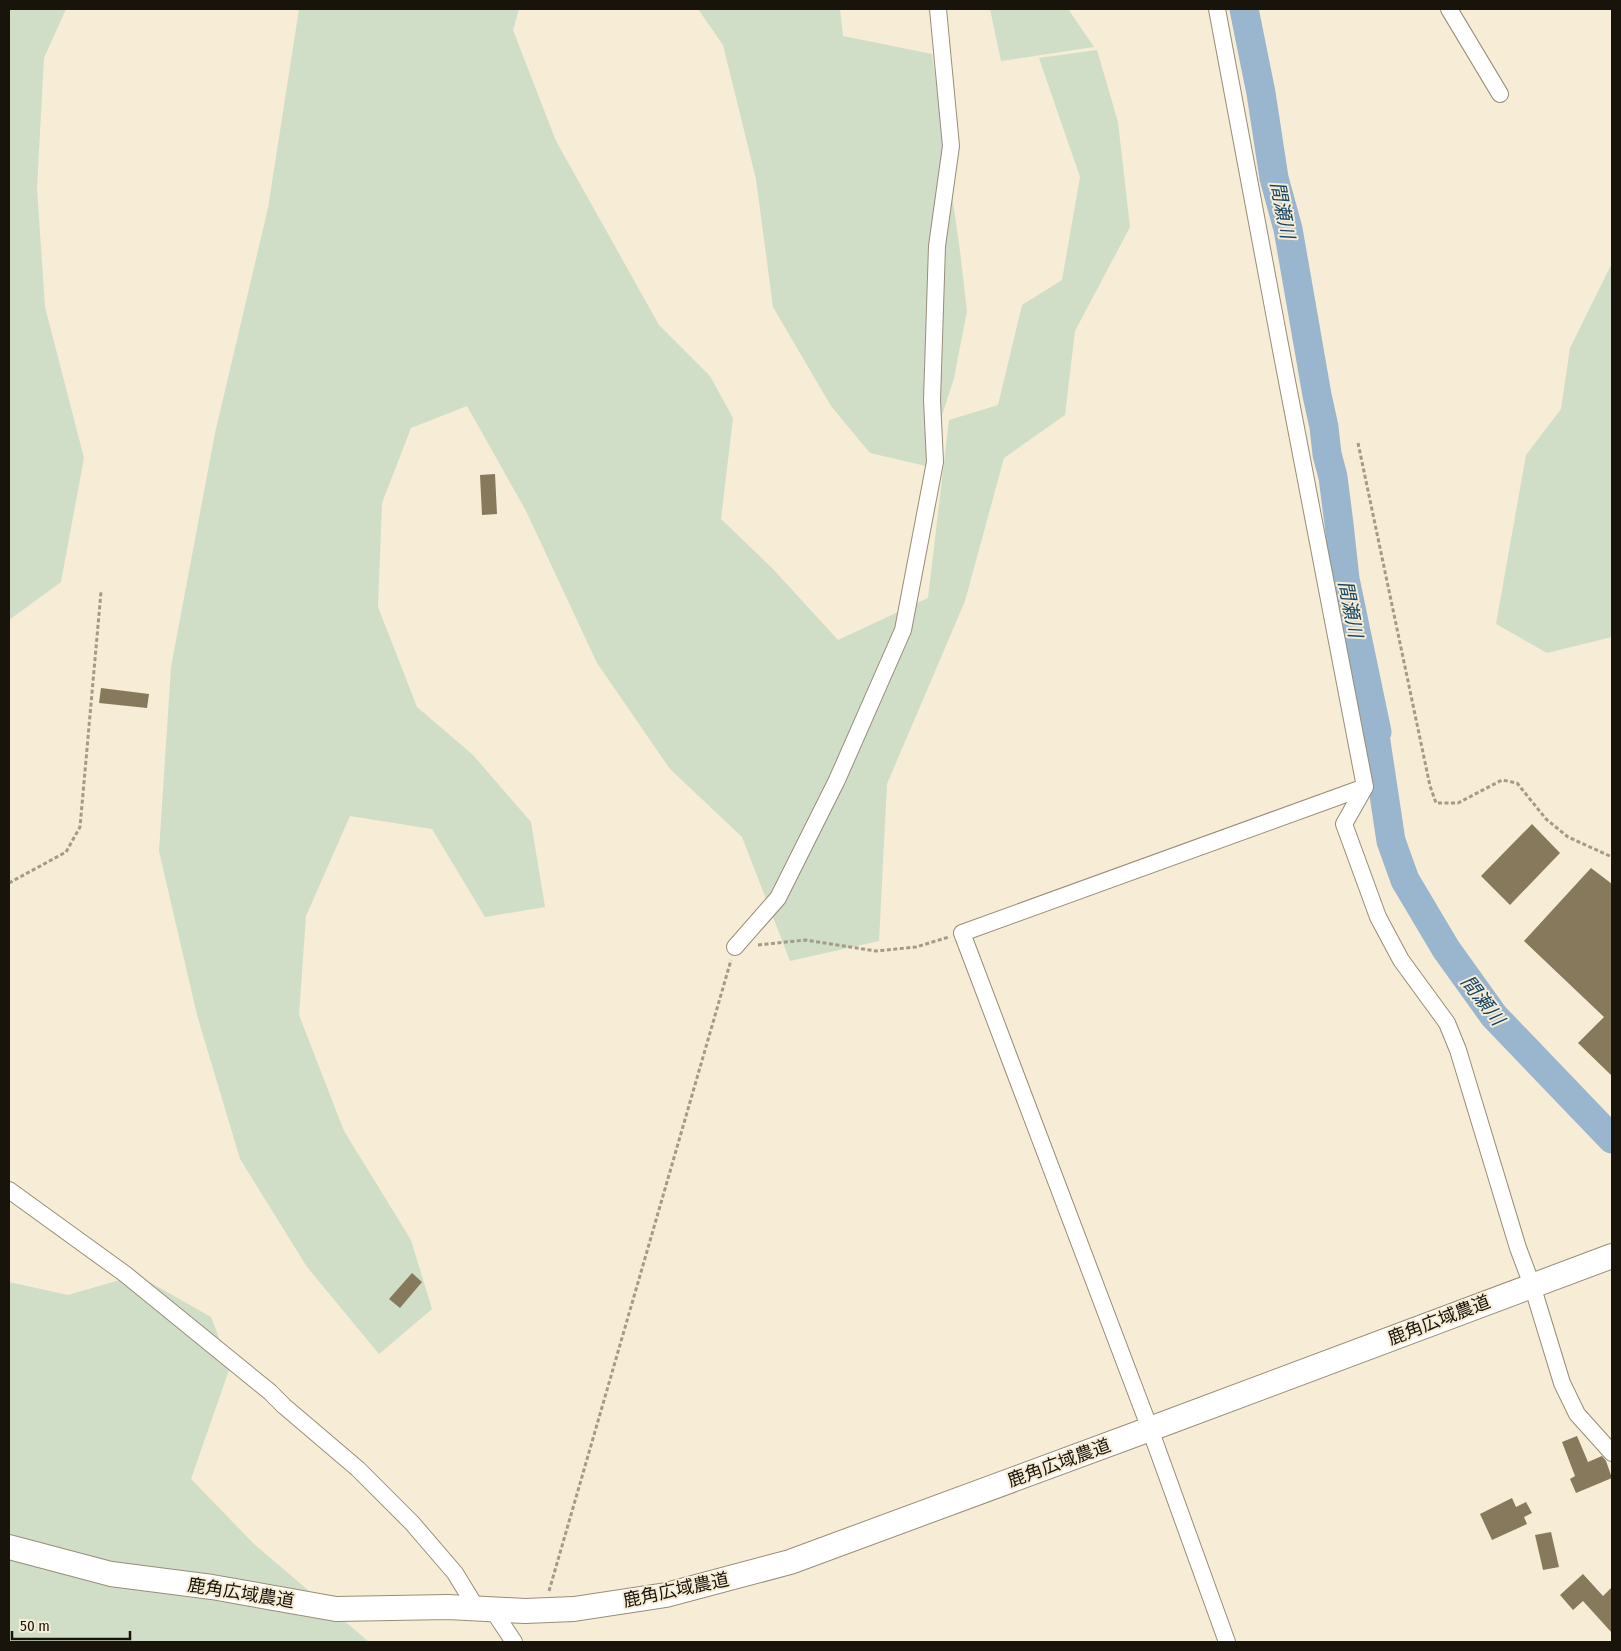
<svg xmlns="http://www.w3.org/2000/svg" width="1621" height="1651" viewBox="0 0 1621 1651" font-family="'Fira Sans Condensed','Noto Sans JP',sans-serif">
<rect width="100%" height="100%" fill="#f7ecd5"/>
<path fill="#d0dec7" d="M 9,9 L 66,9 L 44,58 L 37,188 L 45,307 L 84,458 L 61,582 L 9,620 Z
M 299,9 L 519,9 L 513,30 L 556,141 L 659,325 L 710,376 L 733,418 L 721,519 L 773,569 L 838,640 L 928,598 L 949,420 L 998,405 L 1022,305 L 1062,280 L 1080,177 L 1039,58 L 1097,50 L 1118,122 L 1130,227 L 1075,331 L 1065,415 L 1004,458 L 965,601 L 887,784 L 879,941 L 790,961 L 742,837 L 670,769 L 597,663 L 526,511 L 467,406 L 411,428 L 382,503 L 378,607 L 417,707 L 473,755 L 531,822 L 545,907 L 485,917 L 432,829 L 350,816 L 306,916 L 299,1015 L 344,1131 L 411,1240 L 432,1309 L 379,1354 L 307,1267 L 240,1159 L 197,1015 L 159,851 L 171,667 L 215,433 L 268,208 Z
M 698,9 L 840,9 L 843,36 L 932,54 L 960,251 L 967,311 L 954,378 L 926,466 L 870,453 L 831,406 L 773,307 L 756,179 L 723,45 Z
M 990,9 L 1068,9 L 1094,47 L 1001,61 Z
M 1612,263 L 1612,637 L 1547,653 L 1496,624 L 1526,455 L 1561,409 L 1570,348 Z
M 137,1275 L 211,1317 L 230,1367 L 191,1479 L 254,1544 L 369,1642 L 9,1642 L 9,1282 L 68,1295 Z"/>
<g fill="none" stroke-linecap="round" stroke-linejoin="round">
<path stroke="#9ab6ce" stroke-width="29" d="M 1244,9 L 1261,93 L 1274,178 L 1288,229 L 1317,395 L 1324,427 L 1327,454 L 1333,477 L 1339,524 L 1345,579 L 1377,732 L 1375,735 L 1391,841 L 1405,880 L 1446,949 L 1494,1016 L 1612,1139"/>
</g>
<path fill="#87795c" d="M 495,474 L 497,514 L 482,515 L 480,475 Z
M 101,688 L 149,694 L 147,708 L 99,703 Z
M 1532,824 L 1560,853 L 1510,905 L 1481,876 Z
M 1591,868 L 1612,884 L 1612,1076 L 1578,1043 L 1604,1017 L 1524,941 Z
M 412,1273 L 422,1282 L 400,1308 L 389,1299 Z
M 1577,1436 L 1588,1462 L 1602,1456 L 1606,1461 L 1612,1478 L 1576,1493 L 1570,1479 L 1575,1476 L 1562,1442 Z
M 1512,1498 L 1516,1507 L 1526,1502 L 1532,1513 L 1524,1517 L 1527,1524 L 1492,1540 L 1480,1514 Z
M 1551,1532 L 1559,1567 L 1543,1570 L 1535,1535 Z
M 1583,1574 L 1603,1596 L 1612,1587 L 1612,1633 L 1583,1601 L 1573,1610 L 1560,1595 Z"/>
<g fill="none" stroke-linecap="round" stroke-linejoin="round">
<g stroke="#988d78" stroke-width="18">
<path id="street" d="M 1217,9 L 1281,350 L 1365,787 L 1344,824 L 1378,917 L 1401,960 L 1447,1023 L 1458,1050 L 1518,1248 L 1532,1285 L 1562,1383 L 1577,1414 L 1612,1453
M 1449,9 L 1500,94
M 735,947 L 778,898 L 837,780 L 903,630 L 935,462 L 932,400 L 937,246 L 951,146 L 938,9
M 9,1190 L 125,1274 L 270,1392 L 284,1406 L 358,1469 L 412,1523 L 455,1573 L 477,1609
M 492,1609 L 514,1642
M 1227,1642 L 1150,1429 L 962,933 L 1365,787"/>
</g>
<g stroke="#988d78" stroke-width="26">
<path id="secondary" d="M 9,1547 L 111,1574 L 212,1587 L 336,1609 L 448,1607 L 525,1611 L 574,1609 L 666,1595 L 790,1562 L 1150,1429 L 1612,1256"/>
</g>
<path stroke="#a39b8a" stroke-width="3" stroke-dasharray="4 2.5" stroke-linecap="butt" d="M 1358,443 L 1430,786 L 1436,803 L 1458,803 L 1502,780 L 1517,783 L 1546,819 L 1568,837 L 1612,857
M 9,883 L 66,852 L 80,827 L 101,592
M 758,945 L 805,940 L 876,951 L 916,947 L 949,937
M 549,1591 L 731,960"/>
<use href="#street" stroke="#fff" stroke-width="16"/>
<use href="#secondary" stroke="#fff" stroke-width="24"/>
</g>
<g text-anchor="middle" stroke-width="4" stroke-linejoin="round" paint-order="stroke">
<g font-size="18" fill="#18140c" stroke="#f7ecd5">
<text transform="translate(1439 1320) rotate(-21)" y="6">鹿角広域農道</text>
<text transform="translate(1059 1463) rotate(-20)" y="6">鹿角広域農道</text>
<text transform="translate(676 1590) rotate(-12)" y="6">鹿角広域農道</text>
<text transform="translate(241 1593) rotate(9)" y="6">鹿角広域農道</text>
</g>
<g font-size="19" font-style="italic" fill="#154566" stroke="#f7ecd5">
<text transform="translate(1283 210) rotate(79)" y="7">間瀬川</text>
<text transform="translate(1351 609) rotate(79)" y="7">間瀬川</text>
<text transform="translate(1483 1000) rotate(52)" y="7">間瀬川</text>
</g>
</g>
<rect width="1621" height="1651" fill="none" stroke="#18140c" stroke-width="20"/>
<path d="M12 1631v8h118v-8" fill="none" stroke="#18140c" stroke-width="2.5"/>
<text x="20" y="1631" font-size="15" fill="#18140c" stroke="#f7ecd5" stroke-width="4" paint-order="stroke">50 m</text>
</svg>
